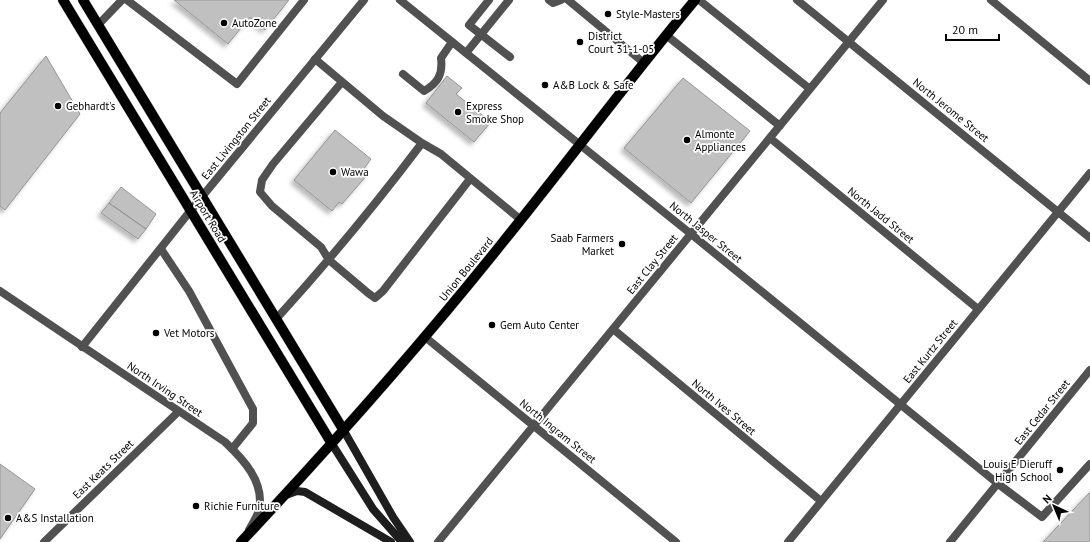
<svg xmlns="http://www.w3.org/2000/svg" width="1090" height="542" viewBox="0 0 1090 542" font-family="'PT Sans',sans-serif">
<defs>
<filter id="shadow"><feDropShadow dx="-3.5" dy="3.5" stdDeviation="2" flood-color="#0004"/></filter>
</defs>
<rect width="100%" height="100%" fill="#fff"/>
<path fill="#c0c0c0" stroke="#959595" filter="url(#shadow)" d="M 174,0 L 289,0 L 265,30 L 250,17 L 228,44 Z
M 46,56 L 80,114 L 5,210 L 0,206 L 0,113 Z
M 447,76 L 462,88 L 456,94 L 491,122 L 474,142 L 426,103 Z
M 683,78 L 750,131 L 691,203 L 624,148 Z
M 335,130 L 371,159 L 363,170 L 368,174 L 342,204 L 339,202 L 332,211 L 294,180 Z
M 121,187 L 156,214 L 146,229 L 109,203 Z
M 109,203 L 146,229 L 138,239 L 101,213 Z
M 0,464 L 35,489 L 0,539 Z
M 1090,492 L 1090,542 L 1043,542 Z"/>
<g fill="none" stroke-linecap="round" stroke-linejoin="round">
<g stroke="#dbdbdb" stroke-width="11">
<path id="primary" d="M 63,0 L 332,444
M 83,0 L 344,431
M 241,542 C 332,445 420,346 503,242 C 568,162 629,79 695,0"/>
</g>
<path stroke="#515151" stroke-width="8" d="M 127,0 L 237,84 L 304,0
M 489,0 L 469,25 L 510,57
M 549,0 L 553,3 L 561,0
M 568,0 L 644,63
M 699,0 L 810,89
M 991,0 L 1090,81
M 98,25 L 122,0
M 666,35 L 780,126
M 466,53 L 509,0
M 315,59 L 383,116 L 422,143 L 441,154 L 521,220
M 403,74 L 424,91 C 438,83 443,74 441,58 L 452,42
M 342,82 L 273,164 L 262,180 L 260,192 L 272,206 L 321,247 L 329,260 L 368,293 L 375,298 L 383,291 L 470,179
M 770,138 L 978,309
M 161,249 L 189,291 L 253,409 L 253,423 L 232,449
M 277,318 C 328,262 376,204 422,143
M 613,329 L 821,501
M 997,483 L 1042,517 L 1090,464
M 438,542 L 883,0
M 788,542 L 1090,173"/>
<path stroke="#515151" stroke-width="8" d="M 400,0 L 691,234 L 997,483
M 797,0 L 1090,238
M 425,337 L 676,542
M 82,347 L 191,210 L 364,0
M 44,542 L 178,412
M 950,542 L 1090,370"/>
<path stroke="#515151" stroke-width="8" d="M 0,291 L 225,442 C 243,459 265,482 259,510 C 257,517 252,524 249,530"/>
<path stroke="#1e1e1e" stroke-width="8" d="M 344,431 L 393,517 L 410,542
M 332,444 L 373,509 L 402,542
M 286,495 L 297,491 L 305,492 L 391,542"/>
<use href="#primary" stroke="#000" stroke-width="10"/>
</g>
<g fill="#000" stroke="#fff" stroke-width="1.5">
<circle cx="608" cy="14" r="4"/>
<circle cx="224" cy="23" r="4"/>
<circle cx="580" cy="42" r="4"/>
<circle cx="545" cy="85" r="4"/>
<circle cx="58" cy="106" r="4"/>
<circle cx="458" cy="112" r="4"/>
<circle cx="687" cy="140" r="4"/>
<circle cx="333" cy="172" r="4"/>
<circle cx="622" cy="244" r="4"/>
<circle cx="492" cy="325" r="4"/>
<circle cx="156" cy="333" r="4"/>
<circle cx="1060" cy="470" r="4"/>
<circle cx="196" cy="506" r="4"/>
<circle cx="8" cy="518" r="4"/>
</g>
<g text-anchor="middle" stroke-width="3.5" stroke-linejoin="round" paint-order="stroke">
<g font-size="11" fill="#000" stroke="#fff" text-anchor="start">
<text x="616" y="18">Style-Masters</text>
<text x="232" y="27">AutoZone</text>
<text x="588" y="40">District<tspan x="588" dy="13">Court 31-1-05</tspan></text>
<text x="553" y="89">A&amp;B Lock &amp; Safe</text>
<text x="66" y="110">Gebhardt's</text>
<text x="466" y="110">Express<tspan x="466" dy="13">Smoke Shop</tspan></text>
<text x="695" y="138">Almonte<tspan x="695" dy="13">Appliances</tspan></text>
<text x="341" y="176">Wawa</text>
<text x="614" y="242" text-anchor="end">Saab Farmers<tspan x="614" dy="13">Market</tspan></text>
<text x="500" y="329">Gem Auto Center</text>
<text x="164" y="337">Vet Motors</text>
<text x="1052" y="468" text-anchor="end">Louis E Dieruff<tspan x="1052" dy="13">High School</tspan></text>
<text x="204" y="510">Richie Furniture</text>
<text x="16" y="522">A&amp;S Installation</text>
</g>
<g font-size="11" fill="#000" stroke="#fff">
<text transform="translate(951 110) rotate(39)" y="4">North Jerome Street</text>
<text transform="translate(236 138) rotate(-51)" y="4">East Livingston Street</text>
<text transform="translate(881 215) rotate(39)" y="4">North Jadd Street</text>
<text transform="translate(208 216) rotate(59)" y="4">Airport Road</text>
<text transform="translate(706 232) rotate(39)" y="4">North Jasper Street</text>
<text transform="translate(652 264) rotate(-51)" y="4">East Clay Street</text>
<text transform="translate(466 269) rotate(-51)" y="4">Union Boulevard</text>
<text transform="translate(930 351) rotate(-51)" y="4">East Kurtz Street</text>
<text transform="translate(165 389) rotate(34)" y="4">North Irving Street</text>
<text transform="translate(724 407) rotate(40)" y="4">North Ives Street</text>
<text transform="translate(1042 412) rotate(-51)" y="4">East Cedar Street</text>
<text transform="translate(558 431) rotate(39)" y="4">North Ingram Street</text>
<text transform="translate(103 469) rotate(-44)" y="4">East Keats Street</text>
</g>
</g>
<g transform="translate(1054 506) rotate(316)" stroke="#ffffff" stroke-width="3" paint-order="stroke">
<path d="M0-3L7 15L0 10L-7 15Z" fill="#000000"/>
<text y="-6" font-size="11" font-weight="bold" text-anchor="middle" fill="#000000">N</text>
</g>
<path d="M946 34v6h53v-6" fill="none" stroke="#000000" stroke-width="2"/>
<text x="952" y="34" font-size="12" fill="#000000" stroke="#ffffff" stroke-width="3" paint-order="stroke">20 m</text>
</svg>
